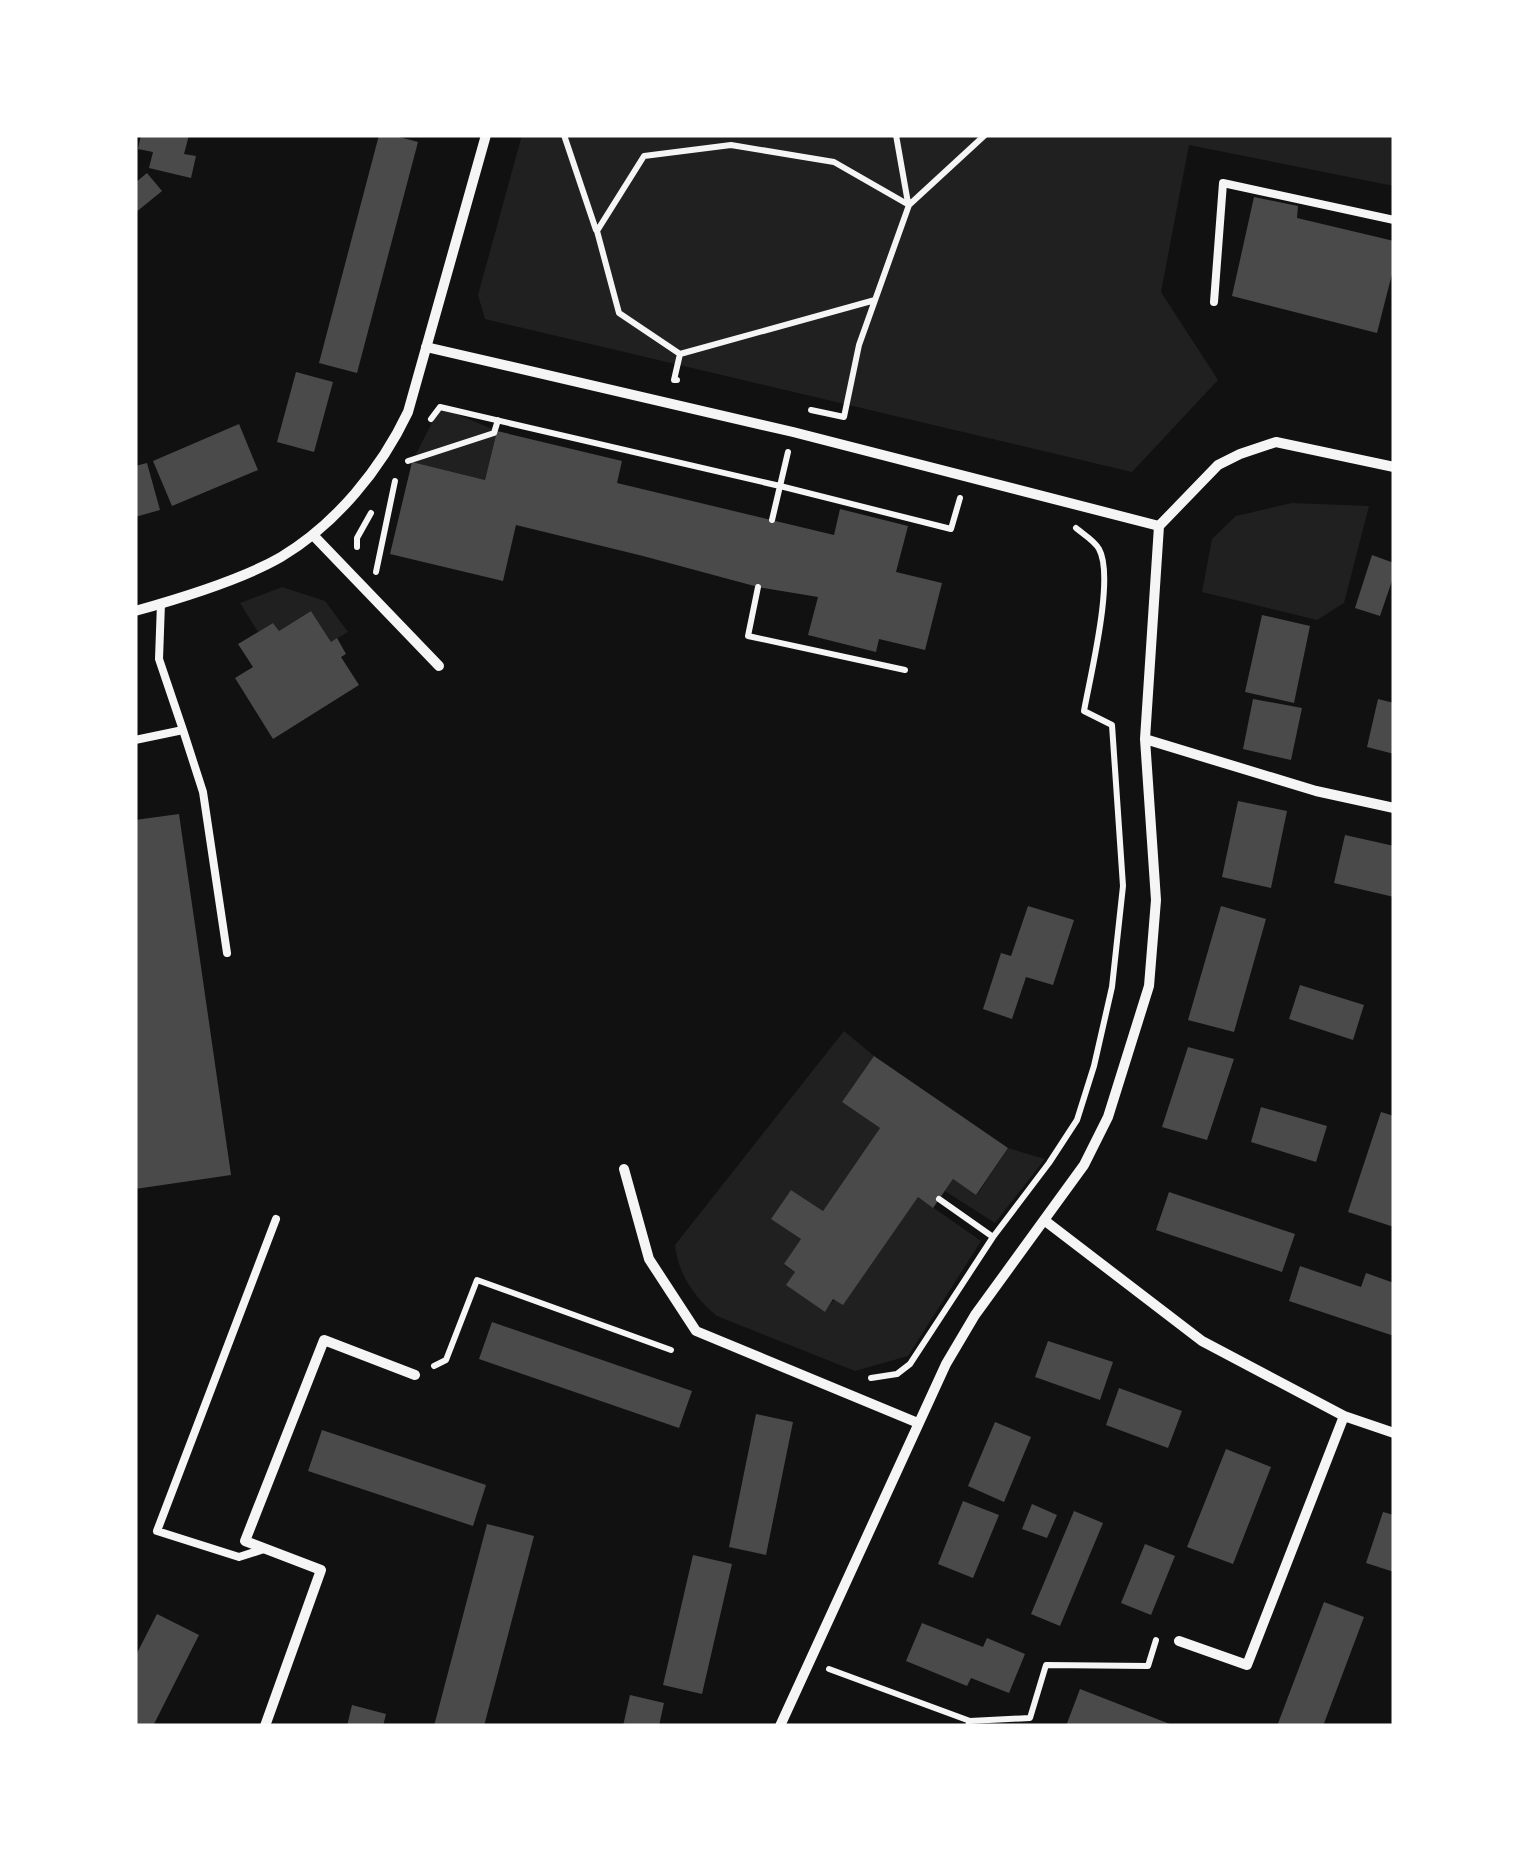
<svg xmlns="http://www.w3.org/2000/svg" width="1529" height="1861" viewBox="0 0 1529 1861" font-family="Bitter,serif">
<rect width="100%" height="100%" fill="#111"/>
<path fill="#202020" d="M 522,135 L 1394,135 L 1394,186 L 1189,145 L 1161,292 L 1218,380 L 1132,472 L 485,319 L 478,295 Z
M 440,407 L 497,431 L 485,480 L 412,462 Z
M 1292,503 L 1369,506 L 1344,603 L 1317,620 L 1202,592 L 1212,539 L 1236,516 Z
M 282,587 L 325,601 L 348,632 L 331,642 L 311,611 L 279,631 L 273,623 L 258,632 L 240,603 Z
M 844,1031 L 874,1056 L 842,1102 L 880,1128 L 823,1211 L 791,1190 L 772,1218 L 801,1239 L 784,1265 L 795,1272 L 825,1311 L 918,1197 L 981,1241 L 908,1356 L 855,1371 L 717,1316 C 695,1298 678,1274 675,1245 Z
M 1008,1148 L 1045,1159 L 995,1223 L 945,1191 L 953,1179 L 977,1195 Z"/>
<path fill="#4a4a4a" d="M 141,135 L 189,135 L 184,154 L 196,156 L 191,178 L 149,168 L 153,152 L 138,149 Z
M 379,135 L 392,135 L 418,142 L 357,373 L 319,363 Z
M 147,173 L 162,191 L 135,213 L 135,183 Z
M 1254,197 L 1298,206 L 1297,218 L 1394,241 L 1394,266 L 1377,333 L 1232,296 Z
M 296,372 L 333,382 L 314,452 L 277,442 Z
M 239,424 L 258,470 L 172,506 L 153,461 Z
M 497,431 L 622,461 L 617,483 L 834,535 L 840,509 L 908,526 L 896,572 L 942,583 L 925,650 L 879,639 L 876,652 L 808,635 L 818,597 L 758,587 L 643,556 L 516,525 L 503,581 L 390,554 L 412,462 L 485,480 Z
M 147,463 L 160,510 L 135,517 L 135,466 Z
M 1372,555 L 1394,563 L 1394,575 L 1380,616 L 1355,608 Z
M 311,611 L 331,642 L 337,638 L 346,654 L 341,657 L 359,685 L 273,739 L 235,678 L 253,667 L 238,644 L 273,623 L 279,631 Z
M 1262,615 L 1310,626 L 1294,703 L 1245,692 Z
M 1253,699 L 1302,708 L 1291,760 L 1243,749 Z
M 1378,699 L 1394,703 L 1394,754 L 1367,747 Z
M 1238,801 L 1287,811 L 1271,888 L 1222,877 Z
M 179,814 L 231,1175 L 135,1189 L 135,820 Z
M 1345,835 L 1394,846 L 1394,897 L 1334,883 Z
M 1028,906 L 1074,920 L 1053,985 L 1026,977 L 1012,1019 L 983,1009 L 1001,953 L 1011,956 Z
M 1221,906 L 1266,919 L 1234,1032 L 1188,1020 Z
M 1300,985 L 1364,1005 L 1353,1040 L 1289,1019 Z
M 1188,1047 L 1234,1059 L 1207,1140 L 1162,1127 Z
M 874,1056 L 1008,1148 L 976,1195 L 953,1179 L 933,1208 L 918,1197 L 843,1305 L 833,1299 L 825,1312 L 786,1285 L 795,1272 L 784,1264 L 801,1239 L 771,1219 L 791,1190 L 823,1211 L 880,1128 L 842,1102 Z
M 1261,1107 L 1327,1126 L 1316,1162 L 1251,1142 Z
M 1381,1112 L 1394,1116 L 1394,1227 L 1348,1212 Z
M 1169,1192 L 1295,1234 L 1282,1272 L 1156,1230 Z
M 1300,1266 L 1361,1287 L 1366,1273 L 1394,1283 L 1394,1336 L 1289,1301 Z
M 492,1322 L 692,1391 L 679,1428 L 479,1359 Z
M 1048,1341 L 1113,1362 L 1100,1400 L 1035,1377 Z
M 1119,1388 L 1182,1411 L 1168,1448 L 1106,1425 Z
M 756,1414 L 793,1422 L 766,1555 L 729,1547 Z
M 995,1422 L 1031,1437 L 1004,1502 L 968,1486 Z
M 322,1430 L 486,1485 L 473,1526 L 308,1471 Z
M 1226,1449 L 1271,1467 L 1233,1564 L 1187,1547 Z
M 963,1501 L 999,1515 L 973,1578 L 938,1564 Z
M 1032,1504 L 1057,1515 L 1047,1538 L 1022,1529 Z
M 1074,1511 L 1103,1523 L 1060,1626 L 1031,1614 Z
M 1383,1512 L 1394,1515 L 1394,1572 L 1366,1563 Z
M 487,1524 L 534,1536 L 484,1726 L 434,1726 Z
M 1145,1544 L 1175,1556 L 1151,1615 L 1121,1603 Z
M 693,1555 L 732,1564 L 702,1694 L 663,1685 Z
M 1324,1602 L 1364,1617 L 1323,1726 L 1277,1726 Z
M 157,1614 L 199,1635 L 153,1726 L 135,1726 L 135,1657 Z
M 922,1623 L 983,1647 L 987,1638 L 1025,1654 L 1009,1693 L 971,1678 L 967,1686 L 906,1661 Z
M 1080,1689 L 1175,1726 L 1066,1726 Z
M 630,1695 L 664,1703 L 659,1726 L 623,1726 Z
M 352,1705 L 386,1714 L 383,1726 L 347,1726 Z"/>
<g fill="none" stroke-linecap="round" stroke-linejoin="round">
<path stroke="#f5f5f5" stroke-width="6" d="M 564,135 L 596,230
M 896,135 L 908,203
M 680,354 L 875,300
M 677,380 L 674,380 L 680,354 L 619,313 L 597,231 L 644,156 L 731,145 L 834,162 L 909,205
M 811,410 L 844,417 L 859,345 L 909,205 L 985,135
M 431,419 L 440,407 L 780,486 L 951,529 L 960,498
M 408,461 L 494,433 L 498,420
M 772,520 L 788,452
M 357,547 L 357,538 L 371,513
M 376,572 L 395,481
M 758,587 L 748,636 L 905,670
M 939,1199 L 993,1237
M 434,1366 L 446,1360 L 477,1280 L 671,1350
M 871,1378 L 897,1374 L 910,1364 L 993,1237 L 1049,1163 L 1077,1120 L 1094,1066 L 1112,987 L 1123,886 L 1112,725 L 1084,711 C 1090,677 1115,577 1099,549 C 1095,541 1083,534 1076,528
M 829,1669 L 970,1721 L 968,1726
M 970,1721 L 1030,1718 L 1046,1665 L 1148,1666 L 1156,1640"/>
<path stroke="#f5f5f5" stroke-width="8" d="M 1214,302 L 1223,183 L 1394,220
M 183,730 L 203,792 L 227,953
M 135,740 L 183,730 L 159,659 L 161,603
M 264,1549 L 239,1557 L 157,1531 L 276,1219"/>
<path stroke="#f5f5f5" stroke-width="10" d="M 426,347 L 793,432 L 1159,526
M 313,535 L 439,666
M 135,611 C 178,599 243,579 281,557 C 336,524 381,469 408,412 L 486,135
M 1145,739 L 1316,791 L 1394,808
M 624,1169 L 649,1259 L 696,1331 L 918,1423
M 1044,1220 L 1202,1341 L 1344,1416 L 1394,1433
M 1179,1641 L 1247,1665 L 1344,1416
M 265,1726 L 321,1570 L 245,1541 L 324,1340 L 415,1375
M 780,1726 L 946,1364 L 975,1315 L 1084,1165 L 1108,1117 L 1149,986 L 1156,900 L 1145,739 L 1159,526 L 1218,465 L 1240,454 L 1276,442 L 1394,467"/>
</g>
<rect width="1529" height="1861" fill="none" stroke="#ffffff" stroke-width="275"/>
</svg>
